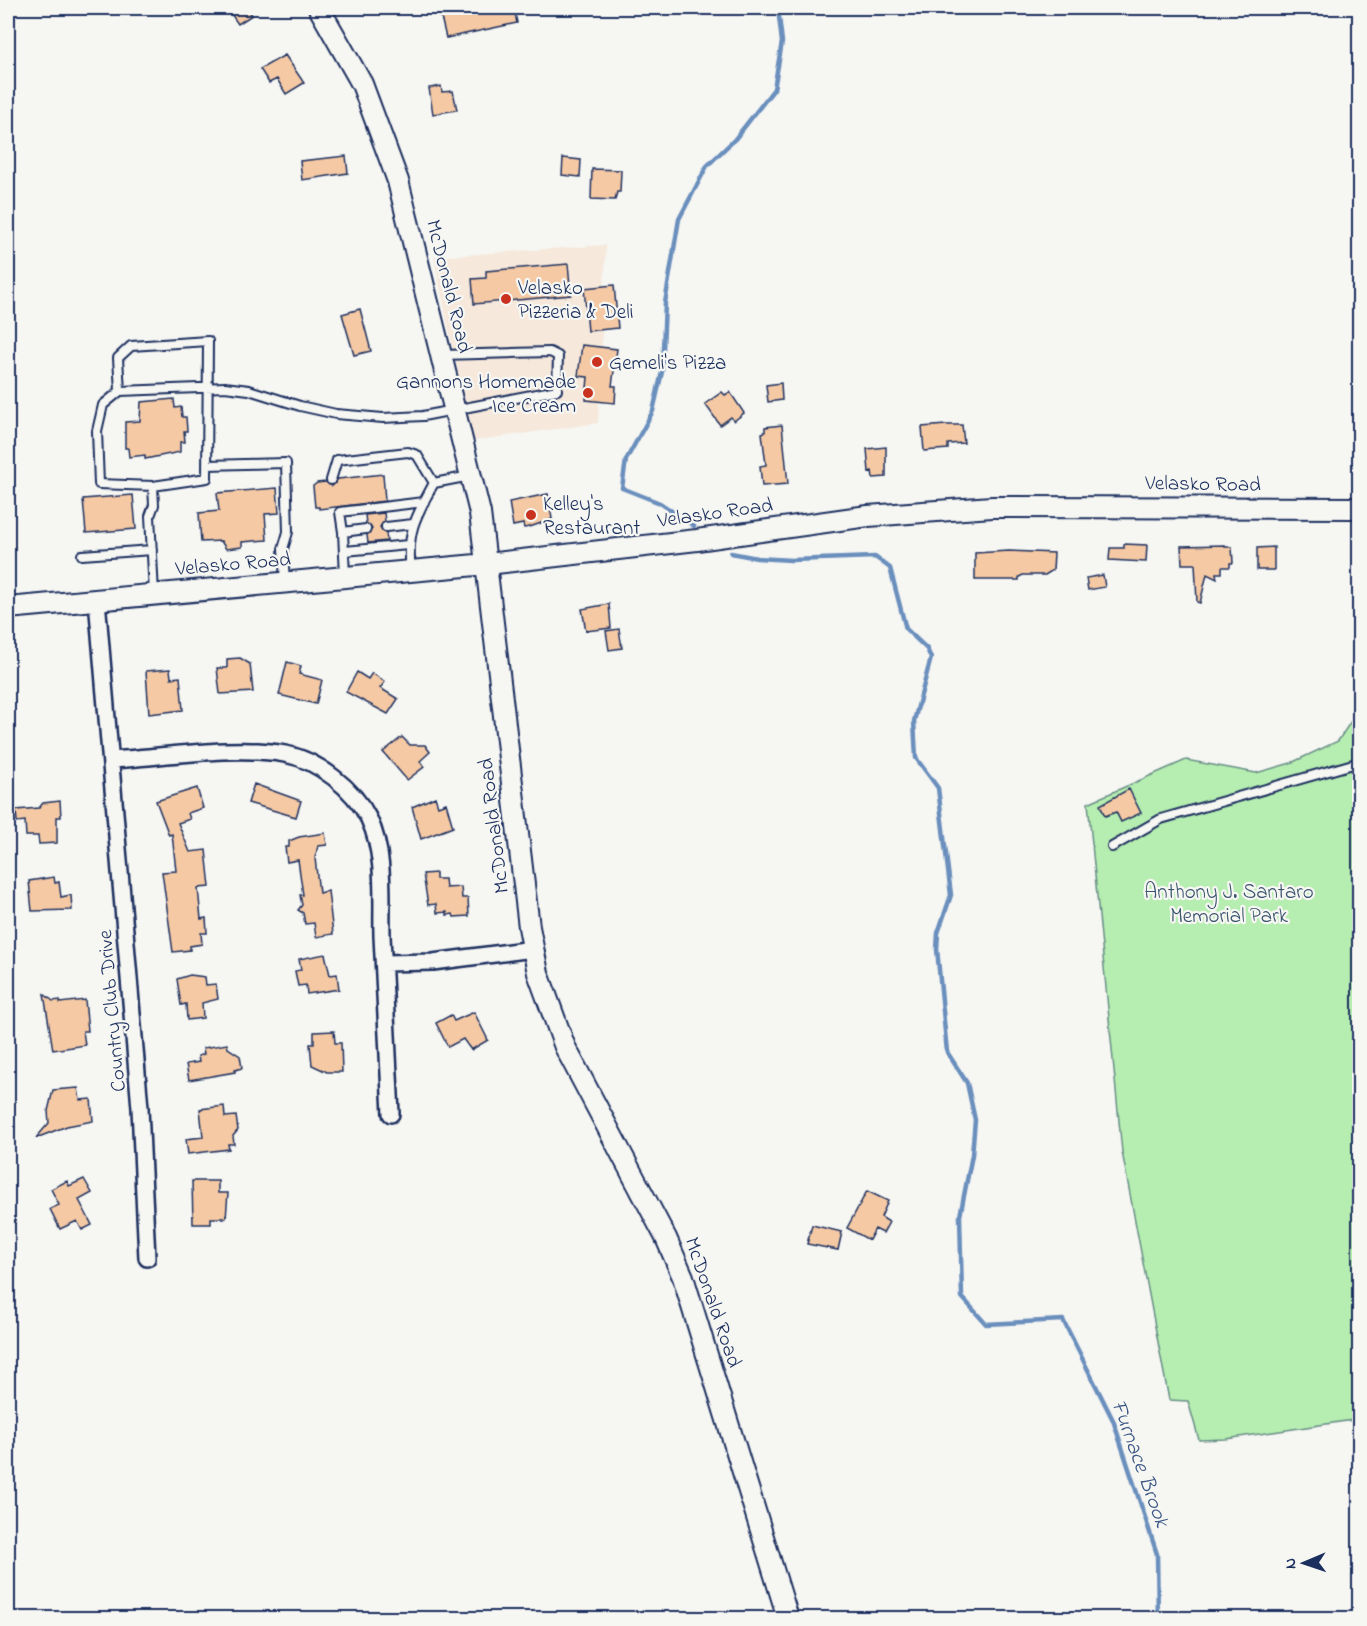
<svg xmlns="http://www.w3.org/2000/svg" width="1367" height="1626" viewBox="0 0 1367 1626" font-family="'Indie Flower',sans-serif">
<rect width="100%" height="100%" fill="#f6f6f2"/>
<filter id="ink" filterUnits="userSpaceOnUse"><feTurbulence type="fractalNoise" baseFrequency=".0167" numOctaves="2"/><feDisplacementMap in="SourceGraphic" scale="12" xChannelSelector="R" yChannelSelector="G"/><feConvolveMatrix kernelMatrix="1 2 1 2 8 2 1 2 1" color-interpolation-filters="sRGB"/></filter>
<g filter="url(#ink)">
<path fill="#f6e8db" d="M 606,245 L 598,423 L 472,441 L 434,257 Z"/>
<path fill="#b6edb0" stroke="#688e87" stroke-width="1.5" d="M 1359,709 L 1359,1419 L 1226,1439 L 1199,1440 L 1188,1401 L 1169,1400 L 1122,1152 L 1088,803 L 1186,760 L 1256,773 L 1291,763 L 1338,741 Z"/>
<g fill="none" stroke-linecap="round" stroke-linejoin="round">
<path stroke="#6b8fbd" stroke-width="4.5" d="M 694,526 L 660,503 L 622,488 L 626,460 L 653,411 L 662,372 L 665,303 L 679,219 L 707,166 L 735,139 L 774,89 L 782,42 L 778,8
M 731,553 L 757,558 L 791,560 L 875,557 L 890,568 L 906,629 L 927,649 L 931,658 L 914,721 L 916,758 L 938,788 L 951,895 L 938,933 L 937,949 L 947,1052 L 967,1083 L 975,1120 L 972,1155 L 960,1216 L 962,1297 L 986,1324 L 1063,1320 L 1113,1420 L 1157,1554 L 1158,1618"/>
</g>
<path fill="#f5c9a4" stroke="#1b2f5e" stroke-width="1.5" d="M 227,8 L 247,8 L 252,15 L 238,24 Z
M 466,8 L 514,8 L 517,23 L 446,38 L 441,17 L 466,11 Z
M 285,55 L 304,83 L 286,94 L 277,79 L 269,83 L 260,69 Z
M 441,86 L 442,92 L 453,91 L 457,110 L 433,114 L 429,88 Z
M 346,156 L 348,173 L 302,180 L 300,161 Z
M 563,158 L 581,160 L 580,177 L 562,175 Z
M 592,169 L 621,170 L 620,192 L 617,192 L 615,200 L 591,199 Z
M 568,264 L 571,295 L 474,304 L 472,279 L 486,278 L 486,271 Z
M 614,285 L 618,328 L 588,331 L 584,288 Z
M 360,309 L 371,351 L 354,355 L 342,314 Z
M 582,345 L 617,349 L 612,386 L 616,386 L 615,403 L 586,400 L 588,377 L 578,376 Z
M 781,383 L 782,400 L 768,402 L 766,385 Z
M 722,392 L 725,395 L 730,392 L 744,413 L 734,421 L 731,417 L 720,425 L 705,404 Z
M 174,399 L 175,408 L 181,407 L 182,417 L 186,417 L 187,431 L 184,431 L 185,442 L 180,442 L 180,452 L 145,459 L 145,455 L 129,457 L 128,448 L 125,448 L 125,422 L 140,421 L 141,402 Z
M 782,425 L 788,484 L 762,486 L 760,466 L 766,465 L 762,433 L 765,432 L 765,427 Z
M 946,425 L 962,425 L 964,443 L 948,444 L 948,449 L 924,451 L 922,427 Z
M 886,447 L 886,477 L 873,478 L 872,471 L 869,472 L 867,449 Z
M 383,474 L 385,501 L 319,509 L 319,507 L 315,507 L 313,486 L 317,483 L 326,482 L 332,486 L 338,479 Z
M 277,488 L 279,513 L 265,514 L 267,540 L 242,542 L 242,547 L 226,549 L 221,541 L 201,542 L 199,513 L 219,511 L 217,493 Z
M 548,494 L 552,519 L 530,527 L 524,528 L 523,524 L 513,526 L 509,502 Z
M 133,495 L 136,529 L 86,533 L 83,499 Z
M 384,513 L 385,521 L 380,527 L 386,533 L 387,541 L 368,543 L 367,535 L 372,529 L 366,523 L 365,515 Z
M 1124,544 L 1147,545 L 1146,562 L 1109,560 L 1110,548 L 1124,548 Z
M 1225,545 L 1225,547 L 1232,547 L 1233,563 L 1230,563 L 1230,567 L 1222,567 L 1222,573 L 1216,573 L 1217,579 L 1207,574 L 1200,603 L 1197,602 L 1195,564 L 1182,564 L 1181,546 Z
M 1274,547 L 1274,570 L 1257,570 L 1257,548 Z
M 1009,551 L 1054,553 L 1053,570 L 1045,575 L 1023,575 L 1019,577 L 1019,580 L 975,580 L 975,553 Z
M 1103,575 L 1105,587 L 1088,590 L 1086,578 Z
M 609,604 L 611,628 L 586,631 L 582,609 Z
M 619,629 L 622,648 L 609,650 L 606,631 Z
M 240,658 L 250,664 L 253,692 L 220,694 L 217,668 L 227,668 L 227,659 Z
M 287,662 L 301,666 L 299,674 L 322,680 L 316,704 L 279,695 Z
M 170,669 L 171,678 L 180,677 L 183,710 L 149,714 L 146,671 Z
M 357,672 L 368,679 L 372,673 L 385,682 L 380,688 L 398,699 L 388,714 L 346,692 Z
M 402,737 L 410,745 L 425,745 L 430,752 L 420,761 L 424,767 L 407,780 L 383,752 Z
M 254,784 L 301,801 L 296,817 L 248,803 Z
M 197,788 L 203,808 L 188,813 L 190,819 L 178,823 L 190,852 L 206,850 L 210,887 L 198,888 L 201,919 L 206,918 L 207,933 L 201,933 L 202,944 L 190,946 L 190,950 L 173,952 L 162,872 L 176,871 L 172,834 L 169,835 L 156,801 Z
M 1129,789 L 1141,813 L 1121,822 L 1116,812 L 1105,816 L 1100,805 Z
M 435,797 L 438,806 L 446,803 L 453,827 L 421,839 L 412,807 Z
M 60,801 L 61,817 L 57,817 L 57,843 L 39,844 L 38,836 L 26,836 L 25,821 L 17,822 L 16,810 L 39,808 L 43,803 Z
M 325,833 L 327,845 L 318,846 L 315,858 L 319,893 L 328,891 L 333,934 L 316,937 L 314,923 L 305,924 L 303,913 L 298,910 L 302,905 L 300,895 L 303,895 L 298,860 L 287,862 L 285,847 L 289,847 L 289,841 L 299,837 Z
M 436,873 L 436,879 L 445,879 L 446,888 L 461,887 L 462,898 L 468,898 L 469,916 L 454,917 L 453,914 L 447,915 L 447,912 L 437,913 L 436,904 L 428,905 L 423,874 Z
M 54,877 L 55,883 L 59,882 L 61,897 L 71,895 L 72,910 L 32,911 L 29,881 Z
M 325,954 L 330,975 L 337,974 L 339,989 L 307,994 L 306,985 L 298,986 L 295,971 L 301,970 L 299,959 Z
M 190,975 L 205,977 L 206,985 L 216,984 L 218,999 L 202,1003 L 203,1018 L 187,1020 L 186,1004 L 181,1005 L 177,979 Z
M 44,994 L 53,1001 L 60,1000 L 60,1003 L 85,1000 L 88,1031 L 83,1031 L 85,1045 L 53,1050 Z
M 474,1012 L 488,1040 L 471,1050 L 463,1039 L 448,1047 L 436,1023 L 451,1015 L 454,1021 Z
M 334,1031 L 335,1043 L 341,1043 L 342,1072 L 327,1072 L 312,1065 L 310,1044 L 314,1044 L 314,1032 Z
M 227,1044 L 228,1048 L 240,1056 L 242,1068 L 235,1070 L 235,1072 L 189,1080 L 186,1064 L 199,1062 L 198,1056 L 204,1054 L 203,1048 Z
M 78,1088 L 80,1100 L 91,1099 L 93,1121 L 67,1126 L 36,1138 L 49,1123 L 48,1111 L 53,1090 Z
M 224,1106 L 225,1117 L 236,1116 L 238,1130 L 233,1136 L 234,1144 L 228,1144 L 229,1149 L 188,1154 L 186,1139 L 203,1137 L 200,1109 Z
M 84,1179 L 92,1193 L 79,1200 L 92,1225 L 82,1230 L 77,1221 L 60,1229 L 50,1209 L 59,1205 L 51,1189 L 67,1181 L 69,1186 Z
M 192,1181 L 218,1181 L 218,1193 L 228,1193 L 226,1218 L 211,1218 L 211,1224 L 193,1224 Z
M 867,1191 L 888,1201 L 881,1217 L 889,1222 L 883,1233 L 875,1229 L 869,1240 L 847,1228 Z
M 812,1225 L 842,1232 L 838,1250 L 807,1244 Z"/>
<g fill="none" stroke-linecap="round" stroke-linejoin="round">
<g stroke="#1b2f5e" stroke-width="12">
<path id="service" d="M 120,391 L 118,358 L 131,346 L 208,341 L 207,478 L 153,486
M 208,465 L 286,463 L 288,532 L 283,549 L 285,583
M 331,480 L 337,460 L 408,452 L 417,455 L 434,483
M 386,527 L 413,524
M 343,532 L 340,512 L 424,502
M 345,551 L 408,545
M 82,555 L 152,550
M 411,570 C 406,532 416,516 434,483 L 470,476
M 345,576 L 343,532 L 366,529
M 154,594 L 150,516 L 154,505 L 153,486 L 99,484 L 97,431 L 103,405 L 120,391 L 225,387 L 249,390 L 300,406 L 336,414 L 383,418 L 423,416 L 557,390 L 558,356 L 550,352 L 442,355
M 1112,847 L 1161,819 L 1360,762"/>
</g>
<g stroke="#1b2f5e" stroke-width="20">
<path id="minor" d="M 97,600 L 140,1108 L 147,1258
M 111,760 C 162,757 236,745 285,754 C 318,760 354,789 369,819 C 386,856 381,897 382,936 C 385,996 388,1055 391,1114
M 384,963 L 433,962 L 533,949"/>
</g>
<g stroke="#1b2f5e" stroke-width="24">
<path id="tertiary" d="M 319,8 L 362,84 L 398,181 L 480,513 L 529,927 L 538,973 L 565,1047 L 666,1238 L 683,1277 L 788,1618
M 8,608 L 487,564 L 697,540 L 868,516 L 992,507 L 1360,508"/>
</g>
<use href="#service" stroke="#f6f6f2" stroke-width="8"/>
<use href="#minor" stroke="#f6f6f2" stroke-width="15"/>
<use href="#tertiary" stroke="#f6f6f2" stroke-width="20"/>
</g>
</g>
<g fill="#c8321e" stroke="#f6f6f2" stroke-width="2">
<circle cx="506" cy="299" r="6"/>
<circle cx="597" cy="362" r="6"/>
<circle cx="588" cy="393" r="6"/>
<circle cx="531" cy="515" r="6"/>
</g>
<g text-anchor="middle" stroke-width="4.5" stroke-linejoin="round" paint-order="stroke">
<g font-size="21" fill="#1b2f5e" stroke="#f6f6f2">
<text transform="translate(450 286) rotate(76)" y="7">McDonald Road</text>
<text transform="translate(1203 483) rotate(1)" y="7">Velasko Road</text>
<text transform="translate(715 512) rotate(-8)" y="7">Velasko Road</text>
<text transform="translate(233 563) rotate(-5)" y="7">Velasko Road</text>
<text transform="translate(493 826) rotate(-97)" y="7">McDonald Road</text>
<text transform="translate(111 1011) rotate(-95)" y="7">Country Club Drive</text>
<text transform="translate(714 1302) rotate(71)" y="7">McDonald Road</text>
</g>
<g font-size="21" fill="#1b2f5e" stroke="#f6f6f2" text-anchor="start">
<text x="518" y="294">Velasko<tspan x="518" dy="24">Pizzeria &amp; Deli</tspan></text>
<text x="609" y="369">Gemeli's Pizza</text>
<text x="576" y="388" text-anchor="end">Gannons Homemade<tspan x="576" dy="24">Ice Cream</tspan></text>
<text x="543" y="510">Kelley's<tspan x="543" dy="24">Restaurant</tspan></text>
</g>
<g font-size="21" fill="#3a556e" stroke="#f6f6f2">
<text x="1229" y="898">Anthony J. Santaro<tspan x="1229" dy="24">Memorial Park</tspan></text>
</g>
<g font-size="22" font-style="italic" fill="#3c5786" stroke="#f6f6f2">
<text transform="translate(1142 1463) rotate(70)" y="8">Furnace Brook</text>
</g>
</g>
<rect width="1367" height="1626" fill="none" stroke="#f6f6f2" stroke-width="30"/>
<rect x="15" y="15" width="1337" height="1596" fill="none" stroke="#1b2f5e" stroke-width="2" filter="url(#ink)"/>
<g transform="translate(1304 1563) rotate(268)" stroke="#f6f6f2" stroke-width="4.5" paint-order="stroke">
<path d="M0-4.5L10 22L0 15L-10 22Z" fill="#1b2f5e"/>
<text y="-9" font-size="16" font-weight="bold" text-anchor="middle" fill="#1b2f5e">N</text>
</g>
</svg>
